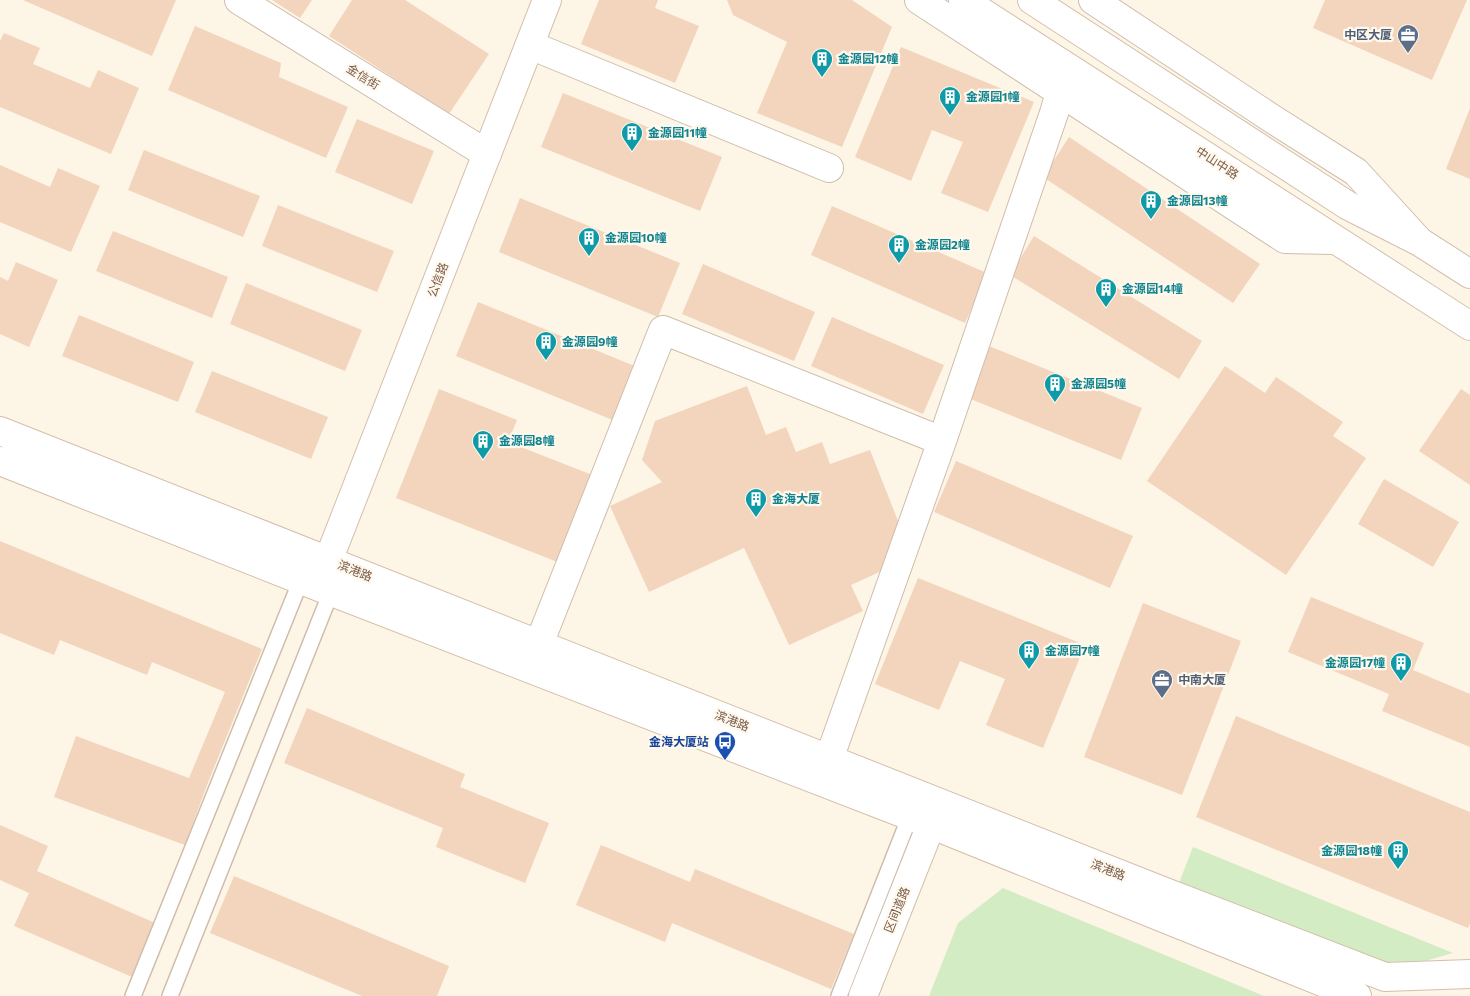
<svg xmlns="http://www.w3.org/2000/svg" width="1470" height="996" viewBox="0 0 1470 996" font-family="Commissioner,'Noto Sans SC',sans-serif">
<rect width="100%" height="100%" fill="#fdf5e6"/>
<path fill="#d3ecc4" d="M 1193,847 L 1453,953 L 1411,965 L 1383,966 L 1179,883 Z
M 1003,888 L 1264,996 L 929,996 L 958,923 Z"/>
<path fill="#f3d4bd" d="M 23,0 L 176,0 L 152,56 Z
M 272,0 L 312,0 L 300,18 Z
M 352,0 L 405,0 L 489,54 L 449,114 L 329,36 Z
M 599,0 L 658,0 L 655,8 L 699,26 L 675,83 L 581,44 Z
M 727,0 L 852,0 L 892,27 L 842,147 L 757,113 L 787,42 L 733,15 Z
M 1325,0 L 1467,0 L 1432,80 L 1313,28 Z
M 195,26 L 281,63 L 279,77 L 348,107 L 326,158 L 168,90 Z
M 4,33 L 40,48 L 33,64 L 90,88 L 98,70 L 139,88 L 111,154 L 0,107 L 0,41 Z
M 901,47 L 1034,102 L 988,212 L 941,193 L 963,142 L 932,130 L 911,181 L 855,157 Z
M 563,93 L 722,157 L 700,211 L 541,147 Z
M 1470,108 L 1470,179 L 1446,169 Z
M 357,119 L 434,151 L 412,204 L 335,172 Z
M 1069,137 L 1260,264 L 1233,303 L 1043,177 Z
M 144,150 L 260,196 L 243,237 L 128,190 Z
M 0,165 L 50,187 L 58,168 L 100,186 L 71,252 L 0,222 Z
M 520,198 L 680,263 L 658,317 L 499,252 Z
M 278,205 L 394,251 L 377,292 L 262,246 Z
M 832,206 L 987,273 L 965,323 L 811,255 Z
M 113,231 L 228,277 L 212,318 L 96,271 Z
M 1034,236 L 1202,341 L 1179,379 L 1010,275 Z
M 16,262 L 58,280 L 29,347 L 0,334 L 0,277 L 8,281 Z
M 703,264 L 815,312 L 794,361 L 682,314 Z
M 246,283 L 362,330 L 345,371 L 230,324 Z
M 478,302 L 637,367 L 615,421 L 456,356 Z
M 79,315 L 194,362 L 178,402 L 62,356 Z
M 832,317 L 944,365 L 923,414 L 811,366 Z
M 989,346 L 1142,408 L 1121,460 L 968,398 Z
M 1225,366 L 1265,393 L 1276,377 L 1343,422 L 1333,436 L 1366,458 L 1286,575 L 1147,481 Z
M 212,371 L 328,417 L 311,459 L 195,412 Z
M 747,386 L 766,435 L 786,427 L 796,452 L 822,442 L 830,464 L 870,450 L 902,531 L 886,569 L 851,585 L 863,611 L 789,645 L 744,548 L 649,592 L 610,506 L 662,482 L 642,460 L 655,421 Z
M 439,389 L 517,420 L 508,442 L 600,478 L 565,565 L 396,498 Z
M 1461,389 L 1470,395 L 1470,485 L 1419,451 Z
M 956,461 L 1133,536 L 1110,588 L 934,512 Z
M 1384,479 L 1459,522 L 1433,567 L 1358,524 Z
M 0,541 L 262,649 L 207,785 L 185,845 L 54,797 L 76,736 L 189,778 L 225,692 L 152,662 L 147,675 L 60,640 L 54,655 L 0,633 Z
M 918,578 L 1085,645 L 1043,748 L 986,725 L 1005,679 L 960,661 L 939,710 L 875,684 Z
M 1311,597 L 1424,643 L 1413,670 L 1470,694 L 1470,747 L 1382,711 L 1389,694 L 1288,652 Z
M 1143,603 L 1241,641 L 1182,795 L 1084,757 Z
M 307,708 L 465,774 L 460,787 L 549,823 L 525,883 L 436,847 L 443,828 L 284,763 Z
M 1236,716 L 1470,812 L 1470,923 L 1468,928 L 1196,817 Z
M 0,825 L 48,846 L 37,871 L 155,923 L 132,977 L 14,926 L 29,893 L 0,880 Z
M 601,845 L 690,882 L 695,869 L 854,934 L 831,989 L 672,923 L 665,942 L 576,905 Z
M 234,876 L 449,966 L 437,996 L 362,996 L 210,933 Z"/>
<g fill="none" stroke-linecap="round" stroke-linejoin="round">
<g stroke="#cfbdac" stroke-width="18">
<path id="lane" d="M 133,996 L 301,580
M 170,996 L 331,592
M 839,996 L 910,816"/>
</g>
<g stroke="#cfbdac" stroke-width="30">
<path id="street" d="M 239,0 L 487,154
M 919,0 L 1285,239 L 1334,240
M 1093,0 L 1271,118 L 1356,172 L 1419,241
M 530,45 L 829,168
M 942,441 L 1054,113 L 1065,76
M 539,644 L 663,330 L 942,441 L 829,759
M 863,996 L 931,825"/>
</g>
<g stroke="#d5bfac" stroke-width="30">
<path id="secondary" d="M 963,0 L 1470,326
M 1032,0 L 1347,205 L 1420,242 L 1470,274
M 0,431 L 1160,890 L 1385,977 L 1470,974
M 0,461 L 301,580 L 910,816 L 1357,996
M 328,561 L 547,0"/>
</g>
<use href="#lane" stroke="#fff" stroke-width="15"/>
<use href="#street" stroke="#fff" stroke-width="28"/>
<use href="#secondary" stroke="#fff" stroke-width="28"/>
</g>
<defs>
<g id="office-pin" transform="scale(1.125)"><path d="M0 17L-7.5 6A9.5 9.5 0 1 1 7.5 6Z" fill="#5c6f8a" stroke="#fff9ed"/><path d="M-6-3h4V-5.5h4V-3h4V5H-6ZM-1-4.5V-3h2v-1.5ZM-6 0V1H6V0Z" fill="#fff"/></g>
<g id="building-pin" transform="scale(1.125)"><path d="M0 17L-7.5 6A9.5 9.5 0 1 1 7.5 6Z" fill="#0f9aa8" stroke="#fff9ed"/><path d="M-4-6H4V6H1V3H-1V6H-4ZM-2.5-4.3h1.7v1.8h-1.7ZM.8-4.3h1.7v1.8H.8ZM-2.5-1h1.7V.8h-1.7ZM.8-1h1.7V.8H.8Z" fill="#fff"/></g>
<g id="bus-pin" transform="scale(1.125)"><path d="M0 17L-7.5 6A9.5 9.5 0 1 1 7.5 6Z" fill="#1a4fb4" stroke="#fff9ed"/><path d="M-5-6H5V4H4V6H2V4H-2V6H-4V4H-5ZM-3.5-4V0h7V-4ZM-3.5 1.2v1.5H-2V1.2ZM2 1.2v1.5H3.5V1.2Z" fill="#fff"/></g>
</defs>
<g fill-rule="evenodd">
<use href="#office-pin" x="1408" y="35"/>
<use href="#building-pin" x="822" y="59"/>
<use href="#building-pin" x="950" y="97"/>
<use href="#building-pin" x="632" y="133"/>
<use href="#building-pin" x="1151" y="201"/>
<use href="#building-pin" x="589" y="238"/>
<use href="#building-pin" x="899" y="245"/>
<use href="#building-pin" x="1106" y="289"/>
<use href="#building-pin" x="546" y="342"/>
<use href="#building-pin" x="1055" y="384"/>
<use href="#building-pin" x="483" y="441"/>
<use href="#building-pin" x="756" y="499"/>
<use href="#building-pin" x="1029" y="651"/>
<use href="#building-pin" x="1401" y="663"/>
<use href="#office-pin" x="1162" y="680"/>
<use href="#bus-pin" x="725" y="742"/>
<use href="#building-pin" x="1398" y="851"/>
</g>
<g text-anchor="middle" stroke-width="4.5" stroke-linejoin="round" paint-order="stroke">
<g font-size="12" font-weight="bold" fill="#4e5e75" stroke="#fff9ed" text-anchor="end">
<text x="1392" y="39">中区大厦</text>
<text x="1178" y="684" text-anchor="start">中南大厦</text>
</g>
<g font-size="12" font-weight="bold" fill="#0d838f" stroke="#fff9ed" text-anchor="start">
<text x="838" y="63">金源园12幢</text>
<text x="966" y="101">金源园1幢</text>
<text x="648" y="137">金源园11幢</text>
<text x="1167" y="205">金源园13幢</text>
<text x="605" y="242">金源园10幢</text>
<text x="915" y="249">金源园2幢</text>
<text x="1122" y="293">金源园14幢</text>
<text x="562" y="346">金源园9幢</text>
<text x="1071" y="388">金源园5幢</text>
<text x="499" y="445">金源园8幢</text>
<text x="772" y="503">金海大厦</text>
<text x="1045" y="655">金源园7幢</text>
<text x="1385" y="667" text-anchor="end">金源园17幢</text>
<text x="1382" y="855" text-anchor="end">金源园18幢</text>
</g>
<g font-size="12" fill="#785b4a" stroke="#fff9ed">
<text transform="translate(363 77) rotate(32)" y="4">金信街</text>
<text transform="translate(1217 163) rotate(33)" y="4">中山中路</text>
<text transform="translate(438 280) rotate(-69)" y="4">公信路</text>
<text transform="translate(355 571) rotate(22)" y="4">滨港路</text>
<text transform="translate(732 721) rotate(22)" y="4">滨港路</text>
<text transform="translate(1108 870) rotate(22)" y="4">滨港路</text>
<text transform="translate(897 910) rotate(-68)" y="4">区间道路</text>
</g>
<g font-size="12" font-weight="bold" fill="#164399" stroke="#fff9ed" text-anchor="end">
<text x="709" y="746">金海大厦站</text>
</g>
</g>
</svg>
